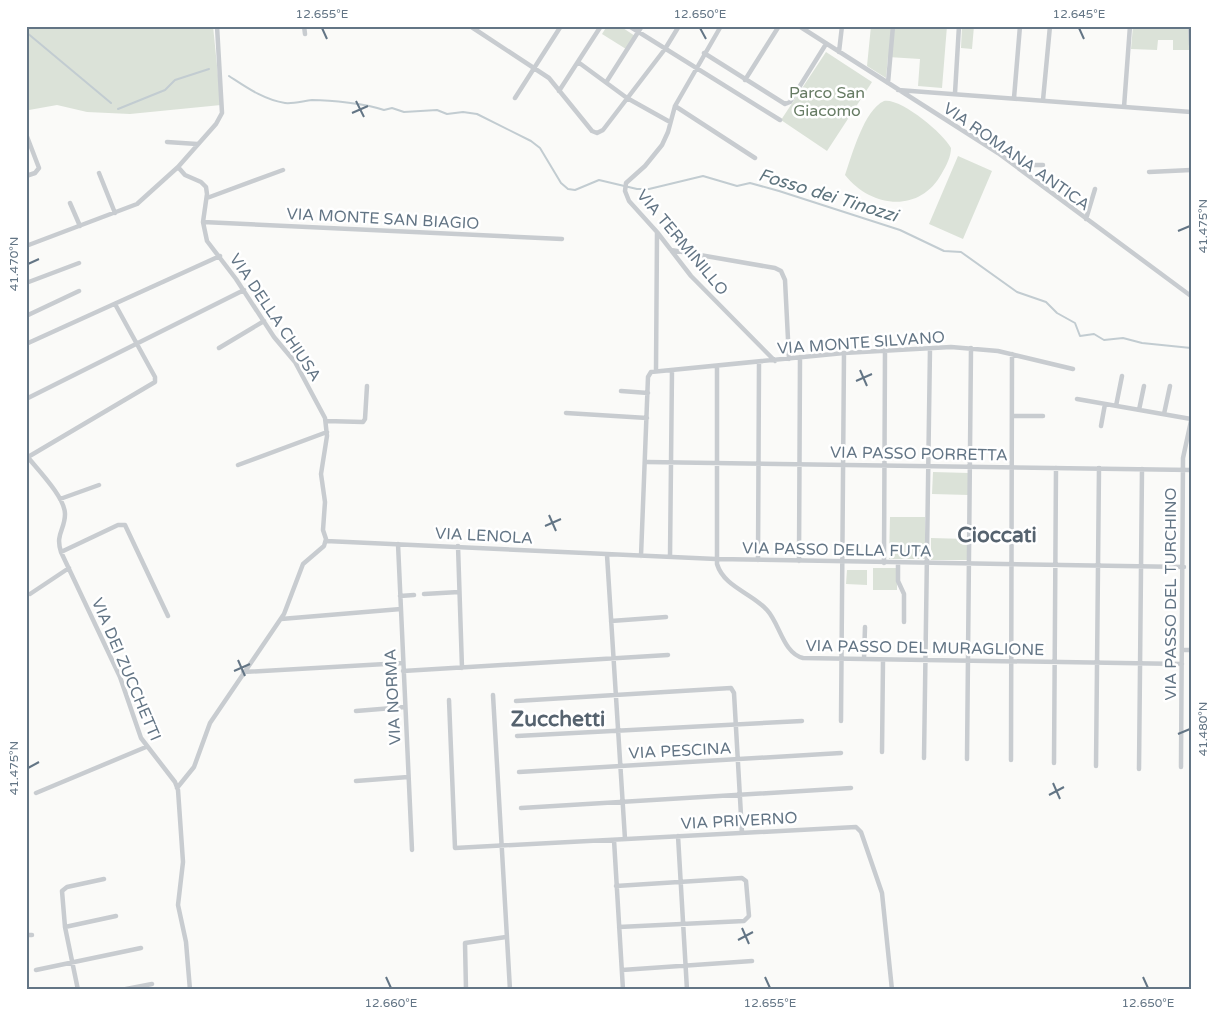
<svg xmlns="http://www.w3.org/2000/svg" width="1217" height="1016" viewBox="0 0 1217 1016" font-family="'Varela Round',sans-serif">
<rect width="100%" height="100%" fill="#fafaf8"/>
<path fill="#dbe2d8" d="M 26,26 L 213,26 L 221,105 L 130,114 L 87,112 L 57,105 L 29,110 L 26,103 Z
M 607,26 L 620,26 L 635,36 L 626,49 L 602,34 Z
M 871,26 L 947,26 L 942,88 L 918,86 L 920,59 L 888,57 L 886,78 L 867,66 Z
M 962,26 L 974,26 L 972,49 L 961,48 Z
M 1133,26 L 1188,26 L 1190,50 L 1173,50 L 1173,40 L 1158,40 L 1157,50 L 1131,49 Z
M 826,52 L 872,82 L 827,151 L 781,120 Z
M 884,101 C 901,98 943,133 951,148 C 951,157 946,166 942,173 C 920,214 871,208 845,175 C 852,155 864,110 884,101 Z
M 958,156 L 992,171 L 963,239 L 929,224 Z
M 933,472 L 969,473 L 969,495 L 932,494 Z
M 890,517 L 925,517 L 925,559 L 889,559 Z
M 931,538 L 967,539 L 967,560 L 931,560 Z
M 873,568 L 897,568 L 897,590 L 873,590 Z
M 847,570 L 867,570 L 867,585 L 846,584 Z"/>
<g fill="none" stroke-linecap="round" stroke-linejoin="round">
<path stroke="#c2ccd1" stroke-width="2" d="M 26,32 L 111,103
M 229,76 C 246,87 264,100 285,103 C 293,104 303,101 312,100 C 331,100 367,104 384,110 L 392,108 L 404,112 L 437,110 L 447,114 L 463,112 L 477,114 L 531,141 L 540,148 L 561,183 L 568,189 L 575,190 L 599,180 L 637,189 L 649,189 L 703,176 L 737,186 L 750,183 L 779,191 L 900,230 L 944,251 L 961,252 L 1017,292 L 1046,302 L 1057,313 L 1075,323 L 1080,336 L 1094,334 L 1104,340 L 1123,338 L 1142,343 L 1191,348
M 118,109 L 165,90 L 175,80 L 209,69"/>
<path stroke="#c8ccd0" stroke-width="4.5" d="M 304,26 L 305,34
M 470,26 L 549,78 L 592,131 L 597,133 L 603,130 L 665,49 L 679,26
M 629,26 L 780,120
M 721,26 L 675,106 L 668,132 L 662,145 L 645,166 L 626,183 L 625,191 L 629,201 L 657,232 L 691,276 L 775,361
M 799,26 L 998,153 L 1191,296
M 1190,26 L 1191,45
M 839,52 L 842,26
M 704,53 L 785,104 L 790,102 L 826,44
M 578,62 L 627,98 L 670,122
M 745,80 L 779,26
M 607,81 L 642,26
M 888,83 L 893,26
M 898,90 L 1191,112
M 559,91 L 601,26
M 955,93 L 959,26
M 515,98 L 561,26
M 1014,98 L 1020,26
M 1043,100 L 1050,26
M 675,106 L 755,158
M 1124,107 L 1130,26
M 26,134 L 39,168 L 35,173 L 26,176
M 167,142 L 197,144
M 1015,165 L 1043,165
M 1149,172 L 1191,170
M 99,173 L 115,213
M 207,198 L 283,170
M 70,203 L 80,226
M 1086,219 L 1095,189
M 203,222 L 562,239
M 26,246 L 137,204 L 178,167
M 671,250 L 775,268 L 781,271 L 785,280 L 789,359
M 26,283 L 79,263
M 26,316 L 79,291
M 26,344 L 220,256
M 219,348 L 264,321
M 717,367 L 717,564 C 724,587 752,593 767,610 C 780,624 783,653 803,658 L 1182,664
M 656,371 L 657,233
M 621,391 L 648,393
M 26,399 L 244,290
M 1077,399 L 1191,419
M 1116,406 L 1122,376
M 1139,410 L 1144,386
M 566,413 L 647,418
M 1164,414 L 1170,386
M 1012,416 L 1043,416
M 326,421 L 363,422 L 365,419 L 367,386
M 1101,426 L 1105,404
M 26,455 C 37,469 65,497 65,514 C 65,530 55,534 61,552 L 120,677 L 141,738 L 175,782 L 178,790 L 183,862 L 178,905 L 186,942 L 190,990
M 28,457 L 155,382 L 155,377 L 115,304
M 647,462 L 1191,470
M 238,465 L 327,432
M 60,499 L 99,485
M 326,541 L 716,559 L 1184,567
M 398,544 L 412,850
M 458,546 L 462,668
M 61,552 L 118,525 L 125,525 L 168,616
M 607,555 L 625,839
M 641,556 L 648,377 L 651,372 L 844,353 L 951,347 L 998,351 L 1073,369
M 670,557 L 672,370
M 758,560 L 759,363
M 799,561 L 800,357
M 884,563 L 885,350
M 898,563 L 898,581 L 904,594 L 904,622
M 30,594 L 69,568
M 424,594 L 459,592
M 400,596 L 414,595
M 281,619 L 401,609
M 611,621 L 666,617
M 1182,650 L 1191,650
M 864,659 L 865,627
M 403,671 L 668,655
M 243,672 L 403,663
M 493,695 L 510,990
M 449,700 L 455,848 L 856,827 L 861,832 L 882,893 L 892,990
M 516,701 L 731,688 L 734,693 L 742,833
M 356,711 L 405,707
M 841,721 L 844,353
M 517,736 L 802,721
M 882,752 L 883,660
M 924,758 L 930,348
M 967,759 L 971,348
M 1011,760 L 1012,354
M 1054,763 L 1056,468
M 1096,766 L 1099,468
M 1181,767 L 1183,458 L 1191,421
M 1139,769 L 1142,469
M 519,772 L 841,753
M 356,781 L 408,777
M 177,788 L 194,767 L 210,723 L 284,614 L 303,564 L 324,546 L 326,539 L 323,530 L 325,502 L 321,474 L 327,436 L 325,418 L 295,362 L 274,337 L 236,279 L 207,241 L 203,222 L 207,194 L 206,187 L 201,182 L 185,175 L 178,167 L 216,124 L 222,113 L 217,26
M 36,793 L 146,747
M 521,808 L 851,788
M 678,836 L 687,990
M 614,840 L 623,990
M 616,886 L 742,878 L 746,881 L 749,916 L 744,921 L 619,927
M 65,927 L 116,916
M 26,935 L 32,935
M 36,970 L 141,948
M 622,970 L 752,961
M 78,990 L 65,927 L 62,891 L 67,887 L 104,879
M 121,990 L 152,984
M 466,990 L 465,943 L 506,937"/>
</g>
<path fill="none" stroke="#637585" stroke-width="2" d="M 322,28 L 327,39M 700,28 L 706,39M 1079,28 L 1084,39M 356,101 L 364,117M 352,113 L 368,106M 1178,231 L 1190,226M 28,264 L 39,259M 860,370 L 867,386M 856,381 L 872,374M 549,515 L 556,531M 545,526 L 561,519M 238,660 L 245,676M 234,671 L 250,664M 1178,734 L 1190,729M 28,768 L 39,762M 1053,783 L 1060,799M 1049,795 L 1064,787M 742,928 L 749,944M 738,940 L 753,932M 386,977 L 391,988M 765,977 L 770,988M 1143,977 L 1148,988"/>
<g text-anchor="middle" stroke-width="5" stroke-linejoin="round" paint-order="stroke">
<g font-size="16" fill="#667b63" stroke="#fff">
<text x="827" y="98">Parco San<tspan x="827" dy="18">Giacomo</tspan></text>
</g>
<g font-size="16" fill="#637585" stroke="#fff">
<text transform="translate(1017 156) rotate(35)" y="6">VIA ROMANA ANTICA</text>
<text transform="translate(383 218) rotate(3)" y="6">VIA MONTE SAN BIAGIO</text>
<text transform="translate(683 242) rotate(50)" y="6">VIA TERMINILLO</text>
<text transform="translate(276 317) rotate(56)" y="6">VIA DELLA CHIUSA</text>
<text transform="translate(861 342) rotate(-4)" y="6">VIA MONTE SILVANO</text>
<text transform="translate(919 453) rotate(1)" y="6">VIA PASSO PORRETTA</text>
<text transform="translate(484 535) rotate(3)" y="6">VIA LENOLA</text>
<text transform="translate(837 549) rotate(1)" y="6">VIA PASSO DELLA FUTA</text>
<text transform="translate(1170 594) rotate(-90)" y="6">VIA PASSO DEL TURCHINO</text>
<text transform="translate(925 647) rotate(1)" y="6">VIA PASSO DEL MURAGLIONE</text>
<text transform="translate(127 669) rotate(67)" y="6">VIA DEI ZUCCHETTI</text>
<text transform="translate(392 697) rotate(-93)" y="6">VIA NORMA</text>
<text transform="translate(680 750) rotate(-3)" y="6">VIA PESCINA</text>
<text transform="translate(739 820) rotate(-3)" y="6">VIA PRIVERNO</text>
</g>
<g font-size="18" font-style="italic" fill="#5e747e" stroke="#fff">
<text transform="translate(828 195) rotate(17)" y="6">Fosso dei Tinozzi</text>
</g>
<g font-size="21" font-weight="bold" fill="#56636f" stroke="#fff">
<text x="997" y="542">Cioccati</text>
<text x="558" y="726">Zucchetti</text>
</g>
</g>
<rect width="1217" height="1016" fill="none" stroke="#ffffff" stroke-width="55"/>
<rect x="28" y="28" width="1162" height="960" fill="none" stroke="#637585" stroke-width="2"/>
<g font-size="12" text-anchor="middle" fill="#637585">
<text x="322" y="18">12.655°E</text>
<text x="700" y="18">12.650°E</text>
<text x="1079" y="18">12.645°E</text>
<text transform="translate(1203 226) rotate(-90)" y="4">41.475°N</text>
<text transform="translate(14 264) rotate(-90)" y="4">41.470°N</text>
<text transform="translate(1203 729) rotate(-90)" y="4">41.480°N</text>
<text transform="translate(14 768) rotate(-90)" y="4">41.475°N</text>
<text x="391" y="1007">12.660°E</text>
<text x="770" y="1007">12.655°E</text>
<text x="1148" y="1007">12.650°E</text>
</g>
</svg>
